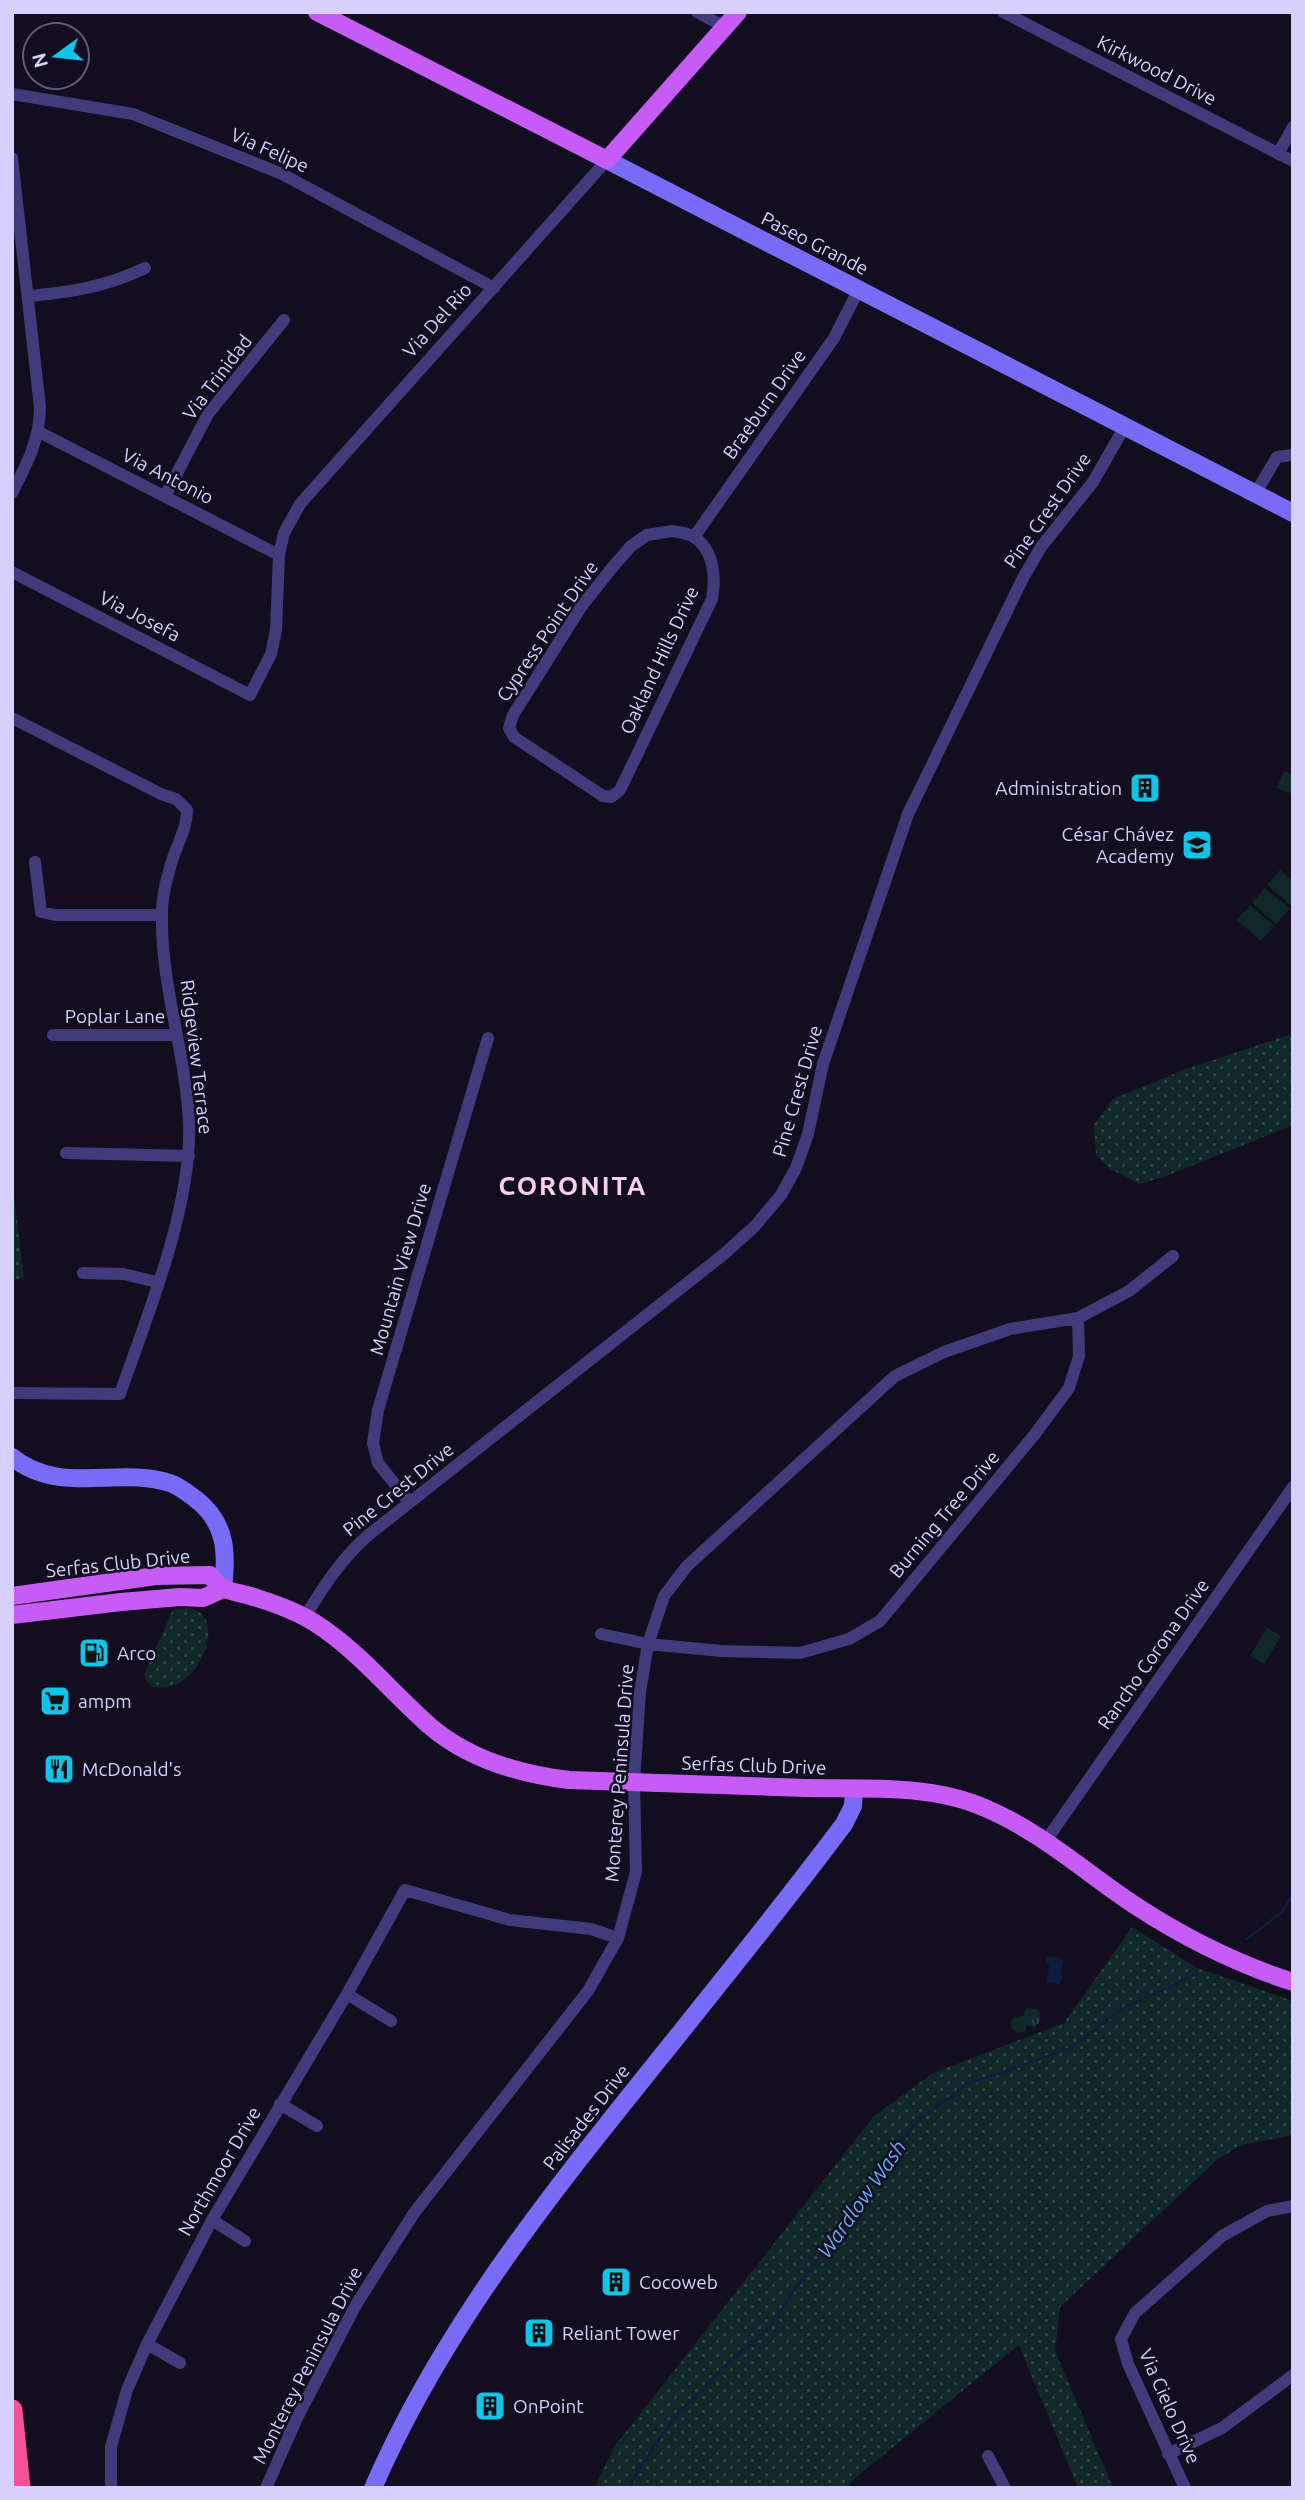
<svg xmlns="http://www.w3.org/2000/svg" width="1305" height="2500" viewBox="0 0 1305 2500" font-family="Ubuntu,sans-serif">
<defs>
<pattern id="grass-dots" width="8" height="8" patternUnits="userSpaceOnUse" patternTransform="scale(1.75)"><rect width="8" height="8" fill="#112828"/><path d="M2 2h.1M6 6h.1" fill="none" stroke="#334648" stroke-width="1.8" stroke-linecap="round"/></pattern>
<pattern id="park-tufts" width="24" height="20" patternUnits="userSpaceOnUse" patternTransform="scale(1.75)"><rect width="24" height="20" fill="#112828"/><path d="M3 7l-1-3M5 7V3M7 7l1-3M15 17l-1-3M17 17v-4M19 17l1-3" fill="none" stroke="#334648"/></pattern>
</defs>
<rect width="100%" height="100%" fill="#120e1f"/>
<path fill="url(#grass-dots)" d="M 1289,1035 L 1293,1037 L 1293,1125 L 1166,1176 L 1140,1184 L 1110,1169 L 1096,1155 L 1094,1125 L 1113,1099 L 1186,1069 Z
M 12,1179 L 24,1278 L 12,1280 Z
M 173,1609 C 180,1609 188,1607 195,1610 C 229,1623 193,1703 149,1685 L 144,1675 Z
M 1132,1927 L 1197,1968 L 1293,2001 L 1293,2135 L 1241,2145 L 1218,2159 L 1060,2307 L 1055,2351 L 1113,2488 L 1078,2488 L 1019,2345 L 855,2478 L 846,2488 L 594,2488 L 615,2446 L 874,2116 L 933,2073 L 1064,2023 Z"/>
<path fill="url(#park-tufts)" d="M 1026,2008 L 1037,2009 L 1040,2013 L 1039,2023 L 1034,2027 L 1026,2025 L 1026,2031 L 1017,2033 L 1011,2027 L 1011,2021 L 1015,2017 L 1023,2016 Z"/>
<path fill="#112828" d="M 1284,771 L 1293,774 L 1293,794 L 1277,788 Z
M 1280,870 L 1293,881 L 1292,906 L 1267,885 Z
M 1265,888 L 1290,909 L 1276,924 L 1252,903 Z
M 1250,905 L 1274,926 L 1261,941 L 1237,920 Z
M 1267,1628 L 1281,1636 L 1264,1664 L 1250,1656 Z"/>
<path fill="#0e1d3e" d="M 1047,1956 L 1059,1957 L 1064,1962 L 1060,1973 L 1063,1978 L 1059,1984 L 1047,1983 L 1049,1965 L 1046,1962 Z"/>
<g fill="none" stroke-linecap="round" stroke-linejoin="round">
<path stroke="#0e1d3e" stroke-width="2.5" d="M 1247,1939 L 1283,1911 L 1293,1893
M 630,2488 L 637,2471 L 675,2417 L 726,2365 L 770,2327 L 797,2286 L 836,2238 L 875,2173 L 918,2121 L 966,2085 L 1071,2048 L 1120,2010 L 1198,1973"/>
<path stroke="#423b7b" stroke-width="12" d="M 697,12 L 725,27
M 1003,12 L 1293,161
M 12,94 L 133,114 L 282,174 L 494,288
M 1278,154 L 1293,127
M 12,158 L 40,407 C 40,439 27,464 12,493
M 29,296 C 72,292 105,287 145,268
M 39,432 L 279,555
M 1255,494 L 1277,457 L 1293,455
M 165,496 L 208,414 L 284,320
M 672,531 C 679,532 688,533 694,537 C 714,550 716,578 712,599 L 620,790 L 611,797 L 603,796 L 514,737 L 509,728 L 513,715 L 581,607 L 611,569 L 631,546 L 647,535 Z
M 694,537 L 834,338 L 859,289
M 12,572 L 250,695 L 271,654 L 276,630 L 279,555 L 284,533 L 300,504 L 607,160
M 12,718 L 161,794 L 176,799 L 187,810 C 187,829 177,844 172,861 C 167,878 162,895 162,913 C 160,984 186,1052 189,1123 C 192,1208 148,1313 120,1394 L 12,1393
M 35,862 L 41,912 L 55,915 L 162,915
M 53,1035 L 176,1035
M 66,1153 L 189,1156
M 83,1273 L 123,1274 L 157,1282
M 409,1502 L 378,1463 L 373,1443 L 378,1410 L 488,1038
M 305,1617 C 323,1587 340,1561 366,1537 L 724,1254 L 755,1226 L 781,1195 L 796,1168 L 808,1134 L 823,1064 L 908,814 L 1023,578 L 1041,547 L 1093,482 L 1125,426
M 601,1634 L 648,1644 L 721,1651 L 800,1653 L 849,1639 L 880,1621 L 1035,1434 L 1069,1388 L 1079,1356 L 1078,1318
M 1045,1842 L 1293,1487
M 347,1994 L 391,2021
M 280,2104 L 317,2126
M 212,2220 L 245,2241
M 147,2344 L 180,2363
M 1168,2454 L 1222,2428 L 1293,2375
M 988,2456 L 1005,2488
M 111,2488 L 111,2447 L 127,2390 L 147,2344 L 212,2220 L 347,1994 L 405,1890 L 510,1920 L 591,1929 L 618,1938
M 266,2488 L 297,2418 L 357,2303 L 414,2213 L 588,1991 L 618,1938 L 636,1872 L 634,1782 L 640,1692 L 648,1644 L 664,1596 L 687,1566 L 895,1376 L 944,1352 L 1010,1329 L 1078,1318 L 1129,1291 L 1173,1256
M 1185,2488 L 1128,2364 L 1121,2339 L 1135,2313 L 1222,2236 L 1267,2211 L 1293,2206"/>
<path stroke="#786bf6" stroke-width="18" d="M 607,160 L 1293,513
M 12,1457 C 60,1496 118,1466 170,1483 C 179,1486 189,1494 197,1500 C 227,1524 227,1554 223,1589
M 373,2488 C 431,2355 515,2240 604,2128 C 684,2027 767,1927 844,1824 L 853,1806 L 854,1789"/>
<path stroke="#c65cf5" stroke-width="18" d="M 317,12 L 607,160 L 738,12
M 12,1596 L 156,1576 L 210,1575 C 214,1580 219,1587 225,1589 C 235,1593 246,1594 257,1598 C 276,1604 298,1612 315,1623 C 359,1651 392,1693 431,1727 C 470,1760 519,1774 569,1780 C 649,1783 728,1785 807,1788 C 865,1789 931,1784 985,1808 C 1040,1831 1086,1873 1136,1906 C 1185,1938 1237,1964 1293,1982
M 12,1615 L 121,1602 L 180,1597 L 203,1598 L 223,1589"/>
<path stroke="#f55195" stroke-width="21" d="M 12,2410 L 20,2488"/>
</g>
<defs>
<g id="building-square" transform="scale(1.575)"><rect x="-9" y="-9" width="18" height="18" rx="4" fill="#0ec5e9" stroke="#120e1f"/><path d="M-4-6H4V6H1V3H-1V6H-4ZM-2.5-4.3h1.7v1.8h-1.7ZM.8-4.3h1.7v1.8H.8ZM-2.5-1h1.7V.8h-1.7ZM.8-1h1.7V.8H.8Z" fill="#111"/></g>
<g id="school-square" transform="scale(1.575)"><rect x="-9" y="-9" width="18" height="18" rx="4" fill="#0ec5e9" stroke="#120e1f"/><path d="M0-5L7-2L0 1L-7-2ZM-4 1L0 2.5L4 1V4Q0 6-4 4Z" fill="#111"/></g>
<g id="fuel-square" transform="scale(1.575)"><rect x="-9" y="-9" width="18" height="18" rx="4" fill="#0ec5e9" stroke="#120e1f"/><path d="M-5.5-6h7V0h2V4h1.3V-2.5L3-4.5l.8-.8L6-3V5H2.5V1h-1V6h-7ZM-4.2-4.7v3.2H.2V-4.7Z" fill="#111"/></g>
<g id="supermarket-square" transform="scale(1.575)"><rect x="-9" y="-9" width="18" height="18" rx="4" fill="#0ec5e9" stroke="#120e1f"/><path d="M-6-5.5h2.5l.6 2H6L4.5 2H-2.5L-4.4-4H-6ZM-1.5 3.2a1.3 1.3 0 1 0 .1 0ZM3 3.2a1.3 1.3 0 1 0 .1 0Z" fill="#111"/></g>
<g id="restaurant-square" transform="scale(1.575)"><rect x="-9" y="-9" width="18" height="18" rx="4" fill="#0ec5e9" stroke="#120e1f"/><path d="M-5-6h1v4h1v-4h1v4h1v-4h1v5L-1.5 .5V6h-2V.5L-5-1ZM5-6V6H3V1.5H1.5Q1.5-4 5-6Z" fill="#111"/></g>
</defs>
<g fill-rule="evenodd">
<use href="#building-square" x="1145" y="788"/>
<use href="#school-square" x="1197" y="845"/>
<use href="#fuel-square" x="94" y="1653"/>
<use href="#supermarket-square" x="55" y="1701"/>
<use href="#restaurant-square" x="59" y="1769"/>
<use href="#building-square" x="616" y="2282"/>
<use href="#building-square" x="539" y="2333"/>
<use href="#building-square" x="490" y="2406"/>
</g>
<g text-anchor="middle" stroke-width="5" stroke-linejoin="round" paint-order="stroke">
<g font-size="19" fill="#d7cffc" stroke="#120e1f">
<text transform="translate(1157 70) rotate(27)" y="7">Kirkwood Drive</text>
<text transform="translate(270 150) rotate(24)" y="7">Via Felipe</text>
<text transform="translate(815 243) rotate(27)" y="7">Paseo Grande</text>
<text transform="translate(437 320) rotate(-48)" y="7">Via Del Rio</text>
<text transform="translate(217 377) rotate(-53)" y="7">Via Trinidad</text>
<text transform="translate(764 404) rotate(-55)" y="7">Braeburn Drive</text>
<text transform="translate(168 476) rotate(27)" y="7">Via Antonio</text>
<text transform="translate(1047 510) rotate(-55)" y="7">Pine Crest Drive</text>
<text transform="translate(140 616) rotate(27)" y="7">Via Josefa</text>
<text transform="translate(547 631) rotate(-56)" y="7">Cypress Point Drive</text>
<text transform="translate(659 660) rotate(-65)" y="7">Oakland Hills Drive</text>
<text x="115" y="1023">Poplar Lane</text>
<text transform="translate(197 1057) rotate(83)" y="7">Ridgeview Terrace</text>
<text transform="translate(797 1091) rotate(-74)" y="7">Pine Crest Drive</text>
<text transform="translate(400 1269) rotate(-74)" y="7">Mountain View Drive</text>
<text transform="translate(398 1489) rotate(-39)" y="7">Pine Crest Drive</text>
<text transform="translate(944 1514) rotate(-50)" y="7">Burning Tree Drive</text>
<text transform="translate(118 1563) rotate(-6)" y="7">Serfas Club Drive</text>
<text transform="translate(1153 1654) rotate(-55)" y="7">Rancho Corona Drive</text>
<text transform="translate(754 1765) rotate(2)" y="7">Serfas Club Drive</text>
<text transform="translate(619 1773) rotate(-86)" y="7">Monterey Peninsula Drive</text>
<text transform="translate(586 2117) rotate(-52)" y="7">Palisades Drive</text>
<text transform="translate(219 2171) rotate(-60)" y="7">Northmoor Drive</text>
<text transform="translate(307 2365) rotate(-63)" y="7">Monterey Peninsula Drive</text>
<text transform="translate(1170 2406) rotate(66)" y="7">Via Cielo Drive</text>
</g>
<g font-size="19" fill="#d7cffc" stroke="#120e1f" text-anchor="start">
<text x="1122" y="795" text-anchor="end">Administration</text>
<text x="1174" y="841" text-anchor="end">César Chávez<tspan x="1174" dy="22">Academy</tspan></text>
<text x="117" y="1660">Arco</text>
<text x="78" y="1708">ampm</text>
<text x="82" y="1776">McDonald's</text>
<text x="639" y="2289">Cocoweb</text>
<text x="562" y="2340">Reliant Tower</text>
<text x="513" y="2413">OnPoint</text>
</g>
<g font-size="21" font-style="italic" fill="#63a9f6" stroke="#120e1f">
<text transform="translate(862 2199) rotate(-55)" y="7">Wardlow Wash</text>
</g>
<g font-size="26" font-weight="bold" letter-spacing="2" fill="#fcd0ea" stroke="#120e1f">
<text x="573" y="1195">CORONITA</text>
</g>
</g>
<rect width="1305" height="2500" fill="none" stroke="#d7cffc" stroke-width="28"/>
<g transform="translate(56 56) rotate(255)"><circle r="33" fill="#120e1f" stroke="#615b77" stroke-width="2"/>
<path d="M0-5L12 26L0 18L-12 26Z" fill="#0ec5e9"/>
<text y="-10" font-size="19" font-weight="bold" text-anchor="middle" fill="#d7cffc">N</text>
</g>
</svg>
